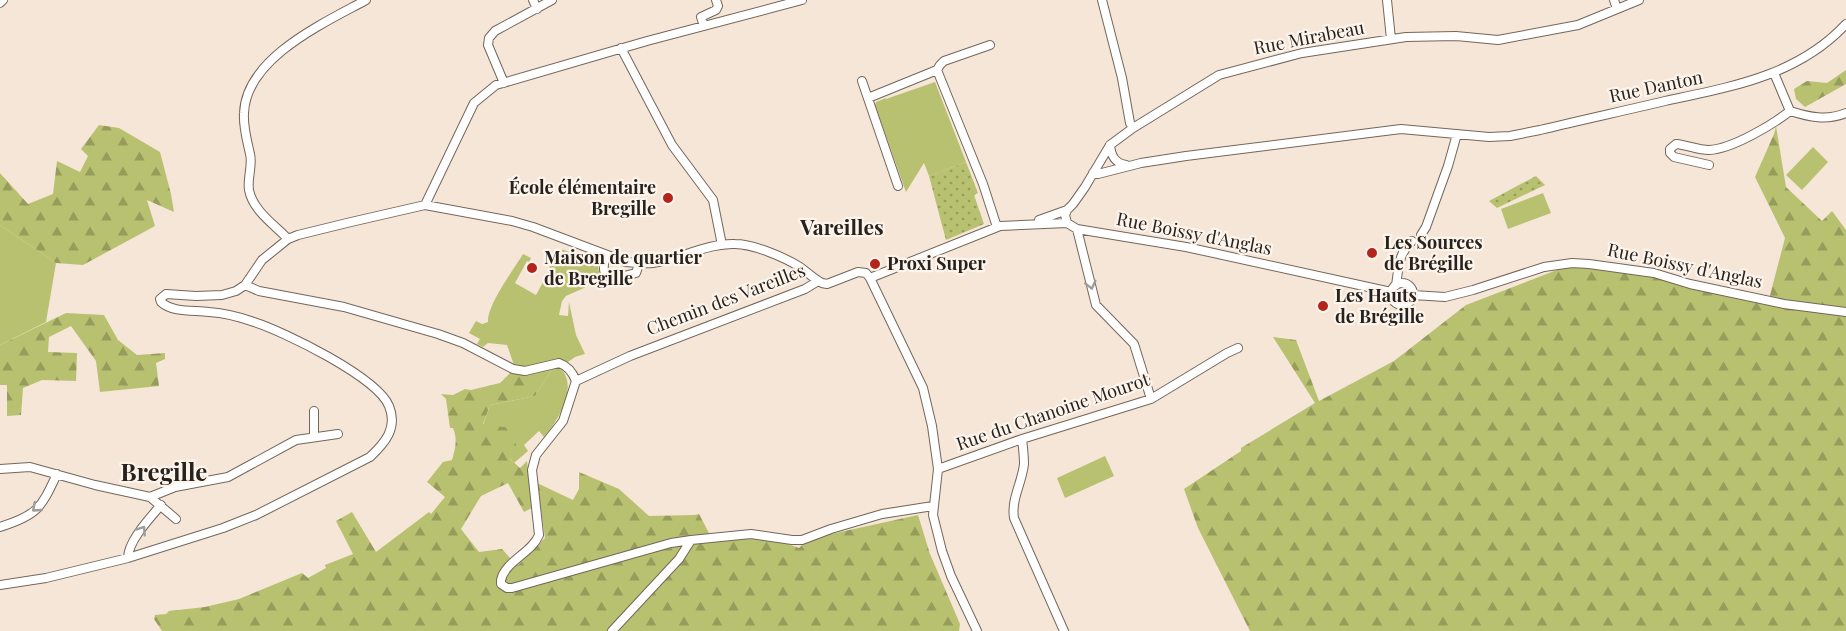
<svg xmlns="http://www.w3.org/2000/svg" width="1846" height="631" viewBox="0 0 1846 631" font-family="'Playfair Display',serif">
<defs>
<pattern id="forest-firs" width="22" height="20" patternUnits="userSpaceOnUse" patternTransform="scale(1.5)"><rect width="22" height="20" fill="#b8c16f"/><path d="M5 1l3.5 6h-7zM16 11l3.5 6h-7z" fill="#969c5b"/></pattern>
<pattern id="park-dots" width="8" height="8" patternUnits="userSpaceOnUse" patternTransform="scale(1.5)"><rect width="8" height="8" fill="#b8c16f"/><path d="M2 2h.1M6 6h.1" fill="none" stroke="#969c5b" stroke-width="1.8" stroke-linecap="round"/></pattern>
</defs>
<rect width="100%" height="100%" fill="#f5e6d8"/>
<path fill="#b8c16f" d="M 935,82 L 966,162 L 929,176 L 924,163 L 906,192 L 875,105 L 876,102 L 886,98 L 886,99 Z
M 1813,147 L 1828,162 L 1802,190 L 1786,175 Z
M 1543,193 L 1551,213 L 1508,229 L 1501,209 Z
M 0,225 L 56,263 L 46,322 L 0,345 Z
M 561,249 L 583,257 L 585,252 L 596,256 L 599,272 L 595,283 L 566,296 L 562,301 L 559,315 L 568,316 L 569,302 L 576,335 L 585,354 L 575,357 L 568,362 C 545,357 534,373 514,365 L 507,345 L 488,343 L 483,347 L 477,344 L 480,339 L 469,333 L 476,321 L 482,324 L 488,322 C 487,305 514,269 523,254 L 531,258 L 529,262 L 527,261 L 515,283 L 536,295 L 549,271 L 550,262 L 562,258 Z
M 557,368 L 562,370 C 578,389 557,422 544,437 L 539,431 L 524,445 L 528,451 L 514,463 L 483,425 L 490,405 L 535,396 L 552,369 Z
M 1105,456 L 1114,476 L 1065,498 L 1057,478 Z"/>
<path fill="url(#forest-firs)" d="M 1846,70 L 1846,84 L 1805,107 L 1796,99 L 1794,89 L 1807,81 L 1827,83 Z
M 99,125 L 119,128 L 160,152 L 171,194 L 174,212 L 147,200 L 155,226 L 83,265 L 56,263 L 0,225 L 0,173 L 28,204 L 53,194 L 57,161 L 80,172 L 88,156 L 81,149 Z
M 1776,126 L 1786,187 L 1822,221 L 1832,211 L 1846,230 L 1846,631 L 1250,631 L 1198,528 L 1184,489 L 1241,451 L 1241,448 L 1315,403 L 1273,337 L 1296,340 L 1319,401 L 1394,361 L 1466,305 L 1562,268 L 1600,268 L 1659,278 L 1726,296 L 1768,303 L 1785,238 L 1755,177 L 1774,134 Z
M 66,313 L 104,315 L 118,340 L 137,355 L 165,353 L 165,359 L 156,363 L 159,386 L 100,392 L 96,361 L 71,326 L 49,337 L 48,352 L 77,353 L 76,381 L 42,380 L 23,388 L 21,415 L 7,416 L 7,385 L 0,385 L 0,345 Z
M 552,369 L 535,396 L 490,405 L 483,424 L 510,428 L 518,450 L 510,459 L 520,468 L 527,461 L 532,508 L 524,512 L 508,483 L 481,496 L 461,529 L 479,552 L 502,549 L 511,559 L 518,565 L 545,538 L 537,483 L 573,500 L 579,489 L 579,472 L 619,489 L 649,516 L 695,515 L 699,514 L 710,535 L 774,539 L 799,548 L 808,539 L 918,515 L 930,554 L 960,624 L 959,631 L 162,631 L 154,619 L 155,615 L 166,614 L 169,611 L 205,607 L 239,599 L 302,573 L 308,578 L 326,568 L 325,565 L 353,554 L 336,521 L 352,512 L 376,552 L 429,512 L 431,514 L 445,497 L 427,482 L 443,462 L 452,460 C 455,449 458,440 453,428 L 450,428 L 446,399 L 441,394 L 453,395 L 465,389 L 471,390 L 500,383 L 511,372 L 527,375 Z"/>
<path fill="url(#park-dots)" d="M 966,162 L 978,193 L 974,195 L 984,224 L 946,240 L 929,176 Z
M 1536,176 L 1545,185 L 1497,208 L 1489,201 Z"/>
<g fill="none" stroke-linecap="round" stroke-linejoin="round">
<g stroke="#73665a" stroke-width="10">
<path id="street" d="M 533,0 L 537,9
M 1102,0 L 1122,78 L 1130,123 L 1133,128
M 1387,0 L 1391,39
M 1614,0 L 1617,9
M 0,3 L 3,0
M 704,26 L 701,17 L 716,10 L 718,6 L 716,0
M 621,48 L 672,145 L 713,200 L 722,245
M 937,70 L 983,184 L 997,227
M 1774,73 L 1790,111 C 1809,117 1827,121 1846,113
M 862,81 L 898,186
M 504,83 L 488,45 L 489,38 L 495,31 L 552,0
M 868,98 L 937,70 L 940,65 L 944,61 L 990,45
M 1110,145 C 1111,156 1115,163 1126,165
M 1709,165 L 1674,157 L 1670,153 L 1670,149 L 1676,144 C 1687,145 1698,150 1709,150 C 1732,149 1772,125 1790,111
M 1093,173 L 1098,174 L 1141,163 L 1186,156 L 1401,129 L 1489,137 L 1510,136 L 1540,130 C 1581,120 1623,111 1665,101 C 1730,87 1798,76 1846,24
M 425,205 L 474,103 L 496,85 L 647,41 L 802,0
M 1039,220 L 1067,210
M 1077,229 L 1096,305 L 1134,344 L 1151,399
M 1421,235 L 1426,227 L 1448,166 L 1457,134
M 288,239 C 275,225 253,211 249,190 C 247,178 253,165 250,154 C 247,140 243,127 244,113 C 246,58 324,23 366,0
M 606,255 C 597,285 617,278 636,273 L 639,264
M 870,278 L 1000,226 L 1067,223
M1391 294a11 11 0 1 1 22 0a11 11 0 1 1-22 0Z
M 245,285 L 259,291 L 344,307 L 438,334 L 463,343 L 513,369 L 525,371 L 559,363 C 568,366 573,373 576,381 L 563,421 L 536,455 L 532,470 L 539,535 C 532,553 505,561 501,580 L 501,584 L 507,588 L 512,588 L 671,543 L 691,540 L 679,559 L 612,631
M 1396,285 C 1399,267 1398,254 1412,241
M 1391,292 L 1186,247 L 1077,229 L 1067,223 L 1065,215 L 1067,210 L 1073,204 L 1085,187 L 1110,145 L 1133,128 L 1219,75 L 1302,53 L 1406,37 L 1456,36 L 1498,40 L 1578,25 L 1639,0
M 1413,295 L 1445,297 L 1473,290 L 1544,267 L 1572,263 L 1589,264 L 1654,273 L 1690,284 L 1784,304 L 1846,312
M 576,381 L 630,356 L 805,289 L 818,281
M 314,437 L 314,411
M 1022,439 C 1023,447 1024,456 1024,464 C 1022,483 1011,499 1014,518 L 1064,631
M 0,469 L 30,467 L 95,485 L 150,497 L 176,519
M 938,469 L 1022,439 L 1151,399 L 1227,353 L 1238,348
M 150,497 L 175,487 L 228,477 L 296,440 L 338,434
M 0,527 C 38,515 41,508 57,474
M 691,540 L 751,534 L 792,540 L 802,540 L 831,529 L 882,514 L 933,506
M 128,558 C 128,541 150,518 161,505
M 0,585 L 46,578 L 128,558 L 223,528 L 256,515 L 370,457 C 385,443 398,428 389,406 C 377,377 285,332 254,322 C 240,317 224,313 209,312 C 194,310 173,313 161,302 L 160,299 L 166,294 L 196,296 L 222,295 L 236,291 L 245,285 L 262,260 L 288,239 L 298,235 L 351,222 L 425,205 L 512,221 L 533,227 L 626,262 C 635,263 644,264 653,263 C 681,259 707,243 735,244 C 753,244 784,257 800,267 C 807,272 814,279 822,283 L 827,284 L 858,272 L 866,273 L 870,278 L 923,388 L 932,426 L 938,469 L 933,515 L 942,551 L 951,576 L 977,631"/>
</g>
<use href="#street" stroke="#fff" stroke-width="8"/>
</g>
<defs><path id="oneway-chevron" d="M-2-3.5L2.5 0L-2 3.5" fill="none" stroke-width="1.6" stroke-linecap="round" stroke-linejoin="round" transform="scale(1.5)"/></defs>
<g stroke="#9e9c99">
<use href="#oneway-chevron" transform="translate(1091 285) rotate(76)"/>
<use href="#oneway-chevron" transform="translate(36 508) rotate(139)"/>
<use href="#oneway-chevron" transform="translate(142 530) rotate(-56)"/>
</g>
<g fill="#b3241c" stroke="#fdf4ec" stroke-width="2">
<circle cx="668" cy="198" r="6"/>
<circle cx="1372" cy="253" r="6"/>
<circle cx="875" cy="264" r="6"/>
<circle cx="532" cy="268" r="6"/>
<circle cx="1323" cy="306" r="6"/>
</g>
<g text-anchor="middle" stroke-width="4.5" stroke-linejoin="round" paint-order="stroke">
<g font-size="18" fill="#27221d" stroke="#fdf4ec">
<text transform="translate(1309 38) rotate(-11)" y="6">Rue Mirabeau</text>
<text transform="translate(1656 87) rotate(-12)" y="6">Rue Danton</text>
<text transform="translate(1194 234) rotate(11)" y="6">Rue Boissy d'Anglas</text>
<text transform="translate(1685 266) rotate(12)" y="6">Rue Boissy d'Anglas</text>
<text transform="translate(726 300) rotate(-21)" y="6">Chemin des Vareilles</text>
<text transform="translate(1053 412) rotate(-19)" y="6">Rue du Chanoine Mourot</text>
</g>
<g font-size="18" font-weight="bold" fill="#27221d" stroke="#fdf4ec" text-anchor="start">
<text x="656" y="194" text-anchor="end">École élémentaire<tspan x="656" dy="21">Bregille</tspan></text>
<text x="1384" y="249">Les Sources<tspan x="1384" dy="21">de Brégille</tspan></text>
<text x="544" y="264">Maison de quartier<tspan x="544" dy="21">de Bregille</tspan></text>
<text x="887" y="270">Proxi Super</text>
<text x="1335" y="302">Les Hauts<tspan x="1335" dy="21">de Brégille</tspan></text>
</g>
<g font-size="21" font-weight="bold" fill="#27221d" stroke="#fdf4ec">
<text x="842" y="235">Vareilles</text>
</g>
<g font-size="24" font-weight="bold" fill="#27221d" stroke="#fdf4ec">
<text x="164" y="481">Bregille</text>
</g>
</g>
</svg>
